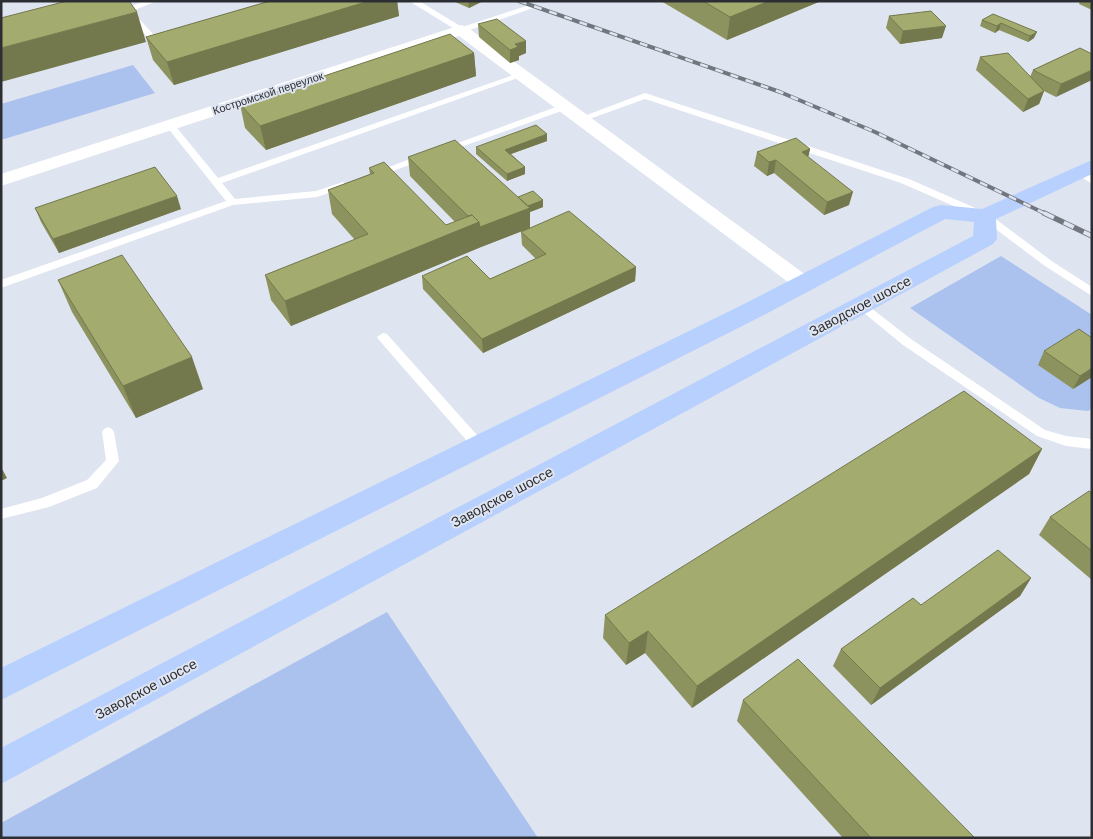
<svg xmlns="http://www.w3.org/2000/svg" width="1093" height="839" viewBox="0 0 1093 839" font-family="Helvetica,sans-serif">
<rect width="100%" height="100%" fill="#dee4f0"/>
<path fill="#acc2ee" d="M 133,65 L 155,93 L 1,140 L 1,104 Z
M 1001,256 L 1092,315 L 1092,409 L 1088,411 L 1060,408 L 1039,398 L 910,308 Z
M 387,612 L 538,838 L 1,838 L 1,823 Z"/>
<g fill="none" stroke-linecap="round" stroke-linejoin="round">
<path fill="#fff" fill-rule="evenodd" d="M 144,1 L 157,1 L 132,11 L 163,45 L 163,49 L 157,49 L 129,15 L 129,11 L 125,9 Z
M 409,1 L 419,1 L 462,27 L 532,4 L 539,6 L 461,33 Z
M 519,73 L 526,75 L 222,183 L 235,199 L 316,191 L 343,182 L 348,185 L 347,187 L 317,197 L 233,205 L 1,288 L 1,280 L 226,201 L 167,127 L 167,123 L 173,123 L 218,178 Z
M 645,93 L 909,179 L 989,214 L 1053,262 L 1092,287 L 1092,296 L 1045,266 L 981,218 L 901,183 L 645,99 L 584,121 L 581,122 L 576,119 Z
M 564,104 L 569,107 L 567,109 L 447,152 L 441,152 L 439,150 Z
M 423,154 L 428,157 L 426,159 L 379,176 L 373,176 L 371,174 Z
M 1080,169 L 1092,176 L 1092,184 L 1077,174 L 1075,172 Z
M 862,301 L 911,339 L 1045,430 L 1066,436 L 1092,439 L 1092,449 L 1066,446 L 1037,436 L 903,345 L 858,308 L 856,305 Z
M 383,333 L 387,334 L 484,443 L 485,446 L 484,449 L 474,449 L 379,340 L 377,337 Z
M 108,427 L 112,429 L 114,432 L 119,461 L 97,488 L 49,507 L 1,519 L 1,509 L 42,498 L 87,480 L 106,460 L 102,432 L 104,429 Z"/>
<path fill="#fff" fill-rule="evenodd" d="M 461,25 L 467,27 L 810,278 L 813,283 L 810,288 L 803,290 L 796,288 L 459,36 L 1,186 L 1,174 Z"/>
<path fill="#b8d0fe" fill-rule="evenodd" d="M 1092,160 L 1092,174 L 996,219 L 997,239 L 993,244 L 1,784 L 1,748 L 973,236 L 974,222 L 945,219 L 760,317 L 1,700 L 1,668 L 742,305 L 933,207 L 941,205 L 982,209 Z"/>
<g stroke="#72767e" stroke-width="4">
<path id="rail-far1" d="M 519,1 L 780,92 L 875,132 L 1046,214"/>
</g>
<g stroke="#72767e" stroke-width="5.5">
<path id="rail" d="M 1044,213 L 1092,236"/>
</g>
<use href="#rail-far1" stroke="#dee4f0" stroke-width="2.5" stroke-dasharray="8" stroke-linecap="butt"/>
<use href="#rail" stroke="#dee4f0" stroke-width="4" stroke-dasharray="11" stroke-linecap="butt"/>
</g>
<path fill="#8d935f" d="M 270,1 L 397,1 L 399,16 L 174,85 L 153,60 L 146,37 Z
M 453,1 L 481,1 L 481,2 L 469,8 Z
M 661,1 L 821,1 L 727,40 Z
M 1080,1 L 1092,1 L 1092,10 L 1079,4 Z
M 993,14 L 1034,38 L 1028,42 L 999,30 L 995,33 L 980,26 L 982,20 Z
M 889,16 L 942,38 L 900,44 L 886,28 Z
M 478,24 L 526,53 L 519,56 L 519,60 L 510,63 L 479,37 Z
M 1080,48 L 1056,97 L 1044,91 L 1039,104 L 1023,112 L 976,70 L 980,57 L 1030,77 L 1033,70 Z
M 474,53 L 476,76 L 266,150 L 245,128 L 240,104 Z
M 547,141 L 511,154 L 525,167 L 525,174 L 507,181 L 476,154 L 476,147 Z
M 810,149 L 808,157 L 849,205 L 824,215 L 774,173 L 767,176 L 754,166 L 757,152 Z
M 408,157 L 518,197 L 543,200 L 543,207 L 530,212 L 530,228 L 481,247 L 291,326 L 271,300 L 265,275 L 355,240 L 332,214 L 328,190 L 370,174 L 369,168 L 446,225 L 455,222 L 410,176 Z
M 35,208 L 181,209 L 59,253 L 41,222 Z
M 521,232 L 636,267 L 635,281 L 483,353 L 423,289 L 422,276 L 490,279 L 536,259 L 522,245 Z
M 58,280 L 203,389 L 136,418 L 72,312 Z
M 1044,351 L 1092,377 L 1073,389 L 1038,365 Z
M 1042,449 L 1029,474 L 692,708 L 645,653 L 626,665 L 603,638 L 605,615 Z
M 1092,493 L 1092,580 L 1039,535 L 1050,517 Z
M 1031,578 L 1020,596 L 871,705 L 833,666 L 841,649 L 921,605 Z
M 743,700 L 975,838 L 843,838 L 737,721 Z"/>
<path fill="#73784d" d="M 369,1 L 397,1 L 399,16 L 174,85 L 167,62 Z
M 468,1 L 481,1 L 481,2 L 469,8 Z
M 769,1 L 821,1 L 727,40 L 730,17 Z
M 137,12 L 146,42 L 1,82 L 1,48 Z
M 1001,23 L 999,30 L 995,33 L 997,26 Z
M 946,26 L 942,38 L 900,44 L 903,31 Z
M 1037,32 L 1034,38 L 1028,42 L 1030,36 Z
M 526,41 L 526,53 L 519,56 L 519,60 L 510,63 L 510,50 L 515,44 Z
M 474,53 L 476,76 L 266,150 L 260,126 Z
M 1092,70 L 1092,80 L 1056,97 L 1061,84 Z
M 1044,91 L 1039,104 L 1023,112 L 1028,99 Z
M 547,134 L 547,141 L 505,156 L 505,150 Z
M 810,149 L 807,162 L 802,152 Z
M 776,160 L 774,173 L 767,176 L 769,162 Z
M 525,167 L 525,174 L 507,181 L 507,174 Z
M 853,192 L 849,205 L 824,215 L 827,202 Z
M 177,196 L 181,209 L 59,253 L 53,239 Z
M 543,200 L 543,207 L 530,212 L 530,228 L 481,247 L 291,326 L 285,301 L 479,222 L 526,207 Z
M 636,267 L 635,281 L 483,353 L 482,339 Z
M 192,357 L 203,389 L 136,418 L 123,386 Z
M 1092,368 L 1092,377 L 1073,389 L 1080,376 Z
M 1042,449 L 1029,474 L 692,708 L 697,686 Z
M 1,467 L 7,478 L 1,481 Z
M 1031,578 L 1020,596 L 871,705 L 880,688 Z
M 648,631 L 645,653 L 626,665 L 629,643 Z"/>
<path fill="#a4ab6e" stroke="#73784d" d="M 67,1 L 129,1 L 137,12 L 1,48 L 1,18 Z
M 270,1 L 369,1 L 167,62 L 146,37 Z
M 703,1 L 769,1 L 730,17 Z
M 931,11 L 946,26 L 903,31 L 889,16 Z
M 993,14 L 1037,32 L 1030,36 L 1001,23 L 997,26 L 982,20 Z
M 497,19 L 526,41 L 515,44 L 518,47 L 510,50 L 478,24 Z
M 450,34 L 474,53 L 260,126 L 240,104 Z
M 1080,48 L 1092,54 L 1092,70 L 1061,84 L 1033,70 Z
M 1008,53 L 1044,91 L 1028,99 L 980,57 Z
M 536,125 L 547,134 L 505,150 L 525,167 L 507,174 L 476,147 Z
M 796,138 L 810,149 L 802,152 L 853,192 L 827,202 L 776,160 L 769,162 L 757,152 Z
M 455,140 L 530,208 L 480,227 L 479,222 L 472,215 L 468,216 L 408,157 Z
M 384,162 L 446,225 L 472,215 L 479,222 L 285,301 L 265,275 L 368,234 L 328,190 L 374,173 L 369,168 Z
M 155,167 L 177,196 L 53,239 L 35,208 Z
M 533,191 L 543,200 L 528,206 L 518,197 Z
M 569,211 L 636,267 L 482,339 L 422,276 L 467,256 L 490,279 L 546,254 L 521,232 Z
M 122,255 L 192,357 L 123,386 L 58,280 Z
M 1079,329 L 1092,338 L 1092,368 L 1080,376 L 1044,351 Z
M 964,391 L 1042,449 L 697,686 L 648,631 L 629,643 L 605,615 Z
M 1089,491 L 1092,493 L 1092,551 L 1050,517 Z
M 998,550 L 1031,578 L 880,688 L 841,649 L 913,598 L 921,605 Z
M 798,659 L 975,838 L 871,838 L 743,700 Z"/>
<g text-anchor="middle" stroke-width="4" stroke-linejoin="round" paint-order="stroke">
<g font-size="11" fill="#2c2e33" stroke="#dee4f0">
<text transform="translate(268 93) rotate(-18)" y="4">Костромской переулок</text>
</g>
<g font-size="14" fill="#2c2e33" stroke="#dee4f0">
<text transform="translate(860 306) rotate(-28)" y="5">Заводское шоссе</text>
<text transform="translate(502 497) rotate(-28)" y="5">Заводское шоссе</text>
<text transform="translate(146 689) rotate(-28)" y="5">Заводское шоссе</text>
</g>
</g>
<rect width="1093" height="839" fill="none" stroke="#2c2e33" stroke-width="5"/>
</svg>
